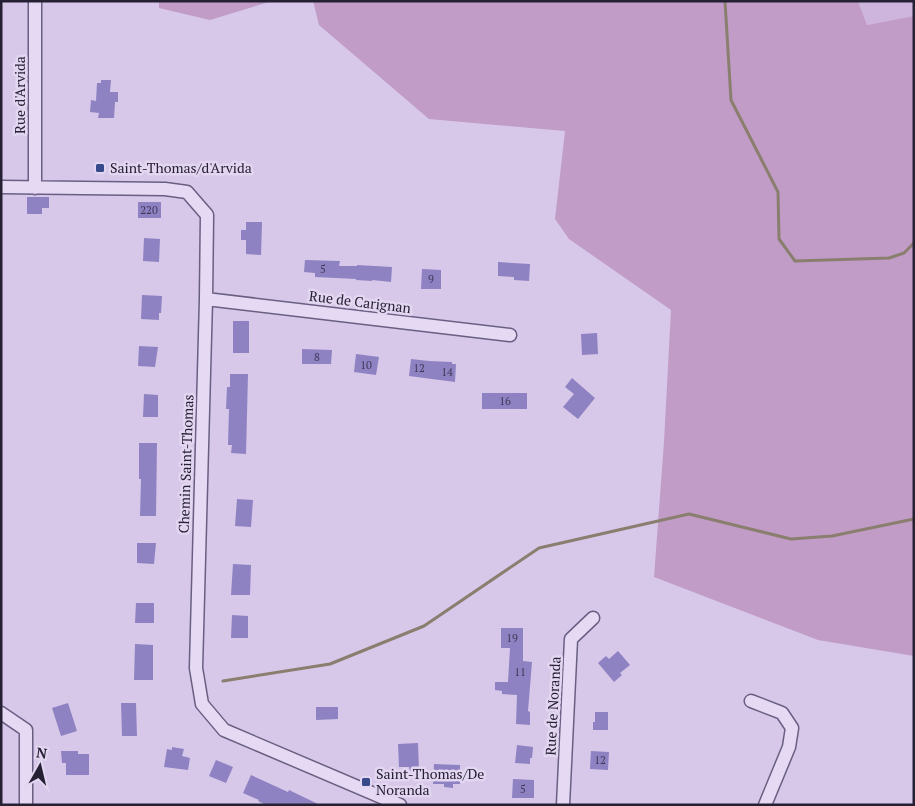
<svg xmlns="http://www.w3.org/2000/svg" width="915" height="806" viewBox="0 0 915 806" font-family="'PT Serif',serif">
<rect width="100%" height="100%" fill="#d7c7e9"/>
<path fill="#ceb5dd" d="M 858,1 L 914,1 L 914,16 L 867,25 Z"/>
<path fill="#c19cc6" d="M 159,1 L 272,1 L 210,20 L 159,8 Z
M 313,1 L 858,1 L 867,25 L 914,16 L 914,656 L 818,640 L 654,577 L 664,442 L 671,310 L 569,239 L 555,219 L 565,131 L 429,119 L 319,25 Z"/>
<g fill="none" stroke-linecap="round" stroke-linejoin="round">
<path stroke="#8a7e6f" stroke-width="3" d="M 725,1 L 731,100 L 778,192 L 779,239 L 795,261 L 889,258 L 904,253 L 914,243
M 223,681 L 330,664 L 424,626 L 539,548 L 689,514 L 791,539 L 832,536 L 914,519"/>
</g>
<path fill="#8e82c2" d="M 101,80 L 111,80 L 110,92 L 118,92 L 118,102 L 115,102 L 114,118 L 98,118 L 99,113 L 90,112 L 91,100 L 96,101 L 97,83 L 101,83 Z
M 27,197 L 49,197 L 49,208 L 42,208 L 42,214 L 27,214 Z
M 138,202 L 161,202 L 161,218 L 138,218 Z
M 246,222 L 262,222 L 261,255 L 246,254 L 246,240 L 241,240 L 241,230 L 246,230 Z
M 144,238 L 160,239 L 159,262 L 143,261 Z
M 305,260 L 340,261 L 339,266 L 357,266 L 357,265 L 392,267 L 391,282 L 372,280 L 372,281 L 356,280 L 356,279 L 315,277 L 315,273 L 304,272 Z
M 498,262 L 530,264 L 529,281 L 514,280 L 514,277 L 498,276 Z
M 422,269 L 441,270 L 441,289 L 421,289 Z
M 142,295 L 162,296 L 161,313 L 159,313 L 159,320 L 141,319 Z
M 233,321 L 249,321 L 249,353 L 233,353 Z
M 597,333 L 598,354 L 582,355 L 581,334 Z
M 139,346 L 158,347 L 155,367 L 138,366 Z
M 302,349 L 332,350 L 331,364 L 302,364 Z
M 356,354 L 379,357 L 376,375 L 354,372 Z
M 411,359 L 429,361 L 452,362 L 452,364 L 456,364 L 455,382 L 409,376 Z
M 230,374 L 248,374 L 246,454 L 231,453 L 232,445 L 228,445 L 229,409 L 226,409 L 227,387 L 230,387 Z
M 572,378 L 595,398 L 578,419 L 563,407 L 574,394 L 565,387 Z
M 482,393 L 527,393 L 527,409 L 482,409 Z
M 144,394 L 158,395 L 158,417 L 143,417 Z
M 139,443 L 157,443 L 156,516 L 140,516 L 141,479 L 139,479 Z
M 237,499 L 253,500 L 251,527 L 235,526 Z
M 137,543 L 156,543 L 154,564 L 137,563 Z
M 233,564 L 251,565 L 250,595 L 231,595 Z
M 136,603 L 154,603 L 154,623 L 135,623 Z
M 232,615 L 248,616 L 248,638 L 231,638 Z
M 501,628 L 523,628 L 523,661 L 532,662 L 528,711 L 530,712 L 530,725 L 516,724 L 517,695 L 502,694 L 502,691 L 495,690 L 495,682 L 508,682 L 510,648 L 501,648 Z
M 135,644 L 153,645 L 153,680 L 134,680 Z
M 618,651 L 630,665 L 620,673 L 622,675 L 614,682 L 598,663 L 606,656 L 609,659 Z
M 68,703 L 77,731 L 61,736 L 52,708 Z
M 121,703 L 136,703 L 137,736 L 122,736 Z
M 316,707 L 338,707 L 338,719 L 316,720 Z
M 595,712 L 608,712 L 608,730 L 593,730 L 593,722 L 595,722 Z
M 418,743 L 419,770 L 410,771 L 409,767 L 399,767 L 398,744 Z
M 517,745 L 533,747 L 532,758 L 530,758 L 530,764 L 515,763 Z
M 172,747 L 184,749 L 182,756 L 190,758 L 188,770 L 164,767 L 167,749 L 172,750 Z
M 61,751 L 78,751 L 78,754 L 89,754 L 89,775 L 66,775 L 66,763 L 62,763 Z
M 591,751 L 609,752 L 608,770 L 590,769 Z
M 216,760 L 233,767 L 226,783 L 209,776 Z
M 434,764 L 460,765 L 460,784 L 453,784 L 453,788 L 444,787 L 444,784 L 433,784 Z
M 251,775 L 288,792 L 289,790 L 320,805 L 266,805 L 258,801 L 259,800 L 243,793 Z
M 513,779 L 534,780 L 534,798 L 512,798 Z"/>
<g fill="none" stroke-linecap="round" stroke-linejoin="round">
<g stroke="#695f82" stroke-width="15">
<path id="minor" d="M 1,187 L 165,189 L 187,192 L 207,215 L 206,299 L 196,668 L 202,704 L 224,730 L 400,805
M 35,188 L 35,1
M 206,299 L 510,335
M 751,701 L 782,713 L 792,728 L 789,747 L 765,805
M 1,713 L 26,730 L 26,805
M 563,805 L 571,639 L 593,618"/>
</g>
<use href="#minor" stroke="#e6d9f4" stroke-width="12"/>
</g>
<g fill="#36498a" stroke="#e3d6f1" stroke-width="2">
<rect x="95" y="163" width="10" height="10" rx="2.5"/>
<rect x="361" y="777" width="10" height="10" rx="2.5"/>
</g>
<g text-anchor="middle" stroke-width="5" stroke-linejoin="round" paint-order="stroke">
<g font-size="11" fill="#403858">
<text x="149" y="214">220</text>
<text x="323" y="273">5</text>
<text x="431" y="283">9</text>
<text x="317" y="361">8</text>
<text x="366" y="369">10</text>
<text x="419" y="372">12</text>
<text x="447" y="376">14</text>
<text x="505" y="405">16</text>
<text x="512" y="642">19</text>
<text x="520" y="676">11</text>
<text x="600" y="764">12</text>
<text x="523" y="793">5</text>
</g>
<g font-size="14" fill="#262034" stroke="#e3d6f1">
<text transform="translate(20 95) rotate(-90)" y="5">Rue d'Arvida</text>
<text transform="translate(360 302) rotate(7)" y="5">Rue de Carignan</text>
<text transform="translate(186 464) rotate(-88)" y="5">Chemin Saint-Thomas</text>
<text transform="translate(553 706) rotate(-87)" y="5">Rue de Noranda</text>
</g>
<g font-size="14" fill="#262034" stroke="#e3d6f1" text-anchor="start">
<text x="110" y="173">Saint-Thomas/d'Arvida</text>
<text x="376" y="779">Saint-Thomas/De<tspan x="376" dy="16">Noranda</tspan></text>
</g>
</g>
<rect width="915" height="806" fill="none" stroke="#262034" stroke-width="5"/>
<g transform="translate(40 766) rotate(8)" stroke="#e3d6f1" stroke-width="4" paint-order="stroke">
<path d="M0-4L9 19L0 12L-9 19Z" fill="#262034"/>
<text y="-8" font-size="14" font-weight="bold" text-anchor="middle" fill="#262034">N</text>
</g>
</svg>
